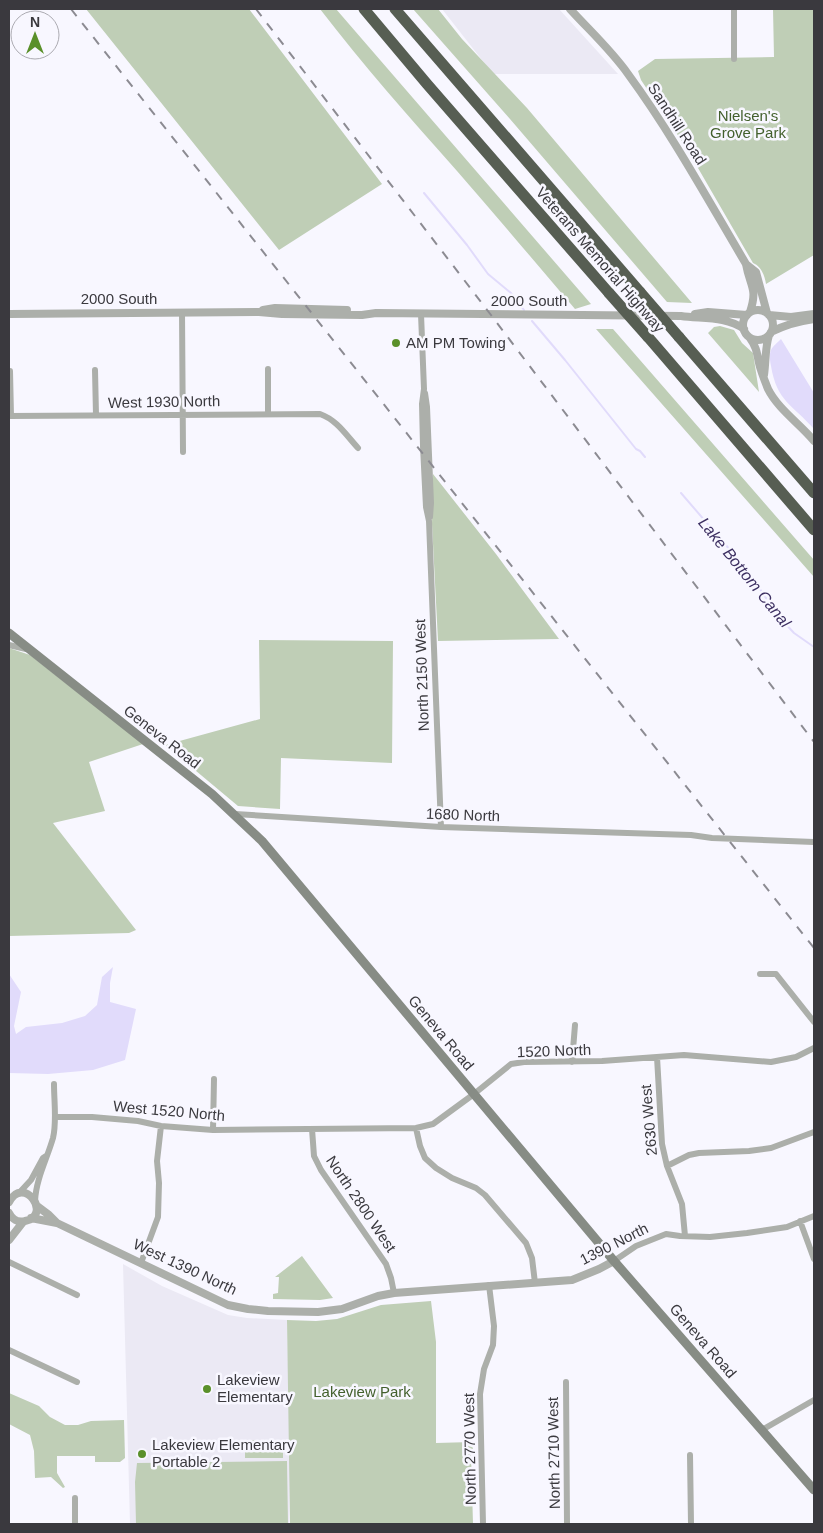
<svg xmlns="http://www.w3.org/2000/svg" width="823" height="1533" viewBox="0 0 823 1533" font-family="Arial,sans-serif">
<rect width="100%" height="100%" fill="#f8f7ff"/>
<path fill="#ebe9f4" d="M 442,9 L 559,9 L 618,74 L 493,74 Z
M 123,1264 L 162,1286 L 228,1315 L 247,1318 L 287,1320 L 290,1459 L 289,1524 L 130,1524 Z"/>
<path fill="#bfceb6" d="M 86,9 L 249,9 L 382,184 L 279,250 Z
M 320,9 L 336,9 L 591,304 L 575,309 C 536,263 497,217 457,171 C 410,118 363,65 320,9 Z
M 413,9 L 438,9 L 462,39 L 527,108 L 692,303 L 667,302 L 510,119 Z
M 773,9 L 814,9 L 814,255 L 766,284 C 765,276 761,266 753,263 L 687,149 L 641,80 L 638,71 L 655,59 L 774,57 Z
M 720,326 L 734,330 L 742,343 L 753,353 L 759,392 L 708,333 L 714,327 Z
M 596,329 L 613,329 L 814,560 L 814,577 Z
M 433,474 L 496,554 L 559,639 L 438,641 L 432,524 Z
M 259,640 L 393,641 L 392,763 L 281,758 L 280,809 L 238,806 L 165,745 L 260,719 Z
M 9,648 L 30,655 L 143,744 L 89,762 L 105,811 L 53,823 L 136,930 L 129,933 L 9,936 Z
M 302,1256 L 333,1298 L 320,1300 L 273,1299 L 273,1294 L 278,1293 L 279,1277 L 275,1277 Z
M 431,1301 L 436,1342 L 436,1443 L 472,1442 L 473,1450 L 471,1454 L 473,1524 L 290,1524 L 287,1320 L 316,1321 L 337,1319 L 381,1305 Z
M 9,1393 L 39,1406 L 50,1417 L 65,1425 L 78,1425 L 91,1421 L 124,1420 L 125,1458 L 120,1462 L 95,1462 L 95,1456 L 57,1456 L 57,1473 L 65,1487 L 63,1488 L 51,1477 L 35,1478 L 34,1451 L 30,1435 L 9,1424 Z
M 245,1440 L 283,1440 L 283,1458 L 245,1458 Z
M 287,1461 L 288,1524 L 136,1524 L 135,1482 L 137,1463 Z"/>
<path fill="#e1dbfb" d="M 781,339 L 814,393 L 814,429 C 793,405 777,402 771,366 C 770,361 769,355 771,350 C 773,346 778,342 781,339 Z
M 113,967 L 110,983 L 110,1002 L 136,1009 L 125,1060 L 93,1070 L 48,1074 L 9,1073 L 9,974 L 21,992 L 14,1026 L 16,1034 L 26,1027 L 62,1023 L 85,1016 L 97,1005 L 102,977 Z"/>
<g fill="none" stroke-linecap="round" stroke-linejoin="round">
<path stroke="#e1dbfb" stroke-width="2" d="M 424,193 L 467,245 L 488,274 L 511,293 L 524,310
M 532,321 L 565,360 L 636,449 L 640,451 L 645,457
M 681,493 L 743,565 L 780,618 L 794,633 L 814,647"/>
<path stroke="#acafaa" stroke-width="6" d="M 734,59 L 734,9
M 182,312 L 183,452
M 421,314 L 424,389 L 422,404 L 423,446 L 426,507 L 429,521 L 441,827
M 268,369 L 268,414
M 95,370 L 96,415
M 10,371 L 11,416
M 425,393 L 427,407 L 431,503 L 430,517
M 9,416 L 320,414 C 337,420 346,435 358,448
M 9,645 L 26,649
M 235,814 L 441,827 L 691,835 L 712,838 L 814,842
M 760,974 L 776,974 L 814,1022
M 657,1057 L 662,1144 L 667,1166 L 682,1204 L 685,1236
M 572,1062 L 575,1025
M 55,1117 L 92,1117 L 138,1121 L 161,1126 L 213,1130 L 416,1128 L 433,1124 L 474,1094 L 511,1064 L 524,1062 L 602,1061 L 684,1055 L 771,1062 L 796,1057 L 814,1048
M 416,1128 L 420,1146 L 425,1158 L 436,1168 L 452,1178 L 476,1188 L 485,1195 L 526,1243 L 532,1258 L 535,1283
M 312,1129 L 314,1156 L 321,1170 L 386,1264 L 391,1278 L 394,1293
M 213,1130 L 214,1079
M 667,1166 L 689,1155 L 699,1153 L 749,1151 L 771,1148 L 814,1132
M 19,1193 L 31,1180 L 43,1158 L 46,1156
M 35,1201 C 36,1179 47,1159 53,1138 C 57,1122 54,1102 54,1084
M 800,1221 L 814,1259
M 614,1261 L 636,1246 L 666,1234 L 680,1236 L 710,1237 L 747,1233 L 787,1227 L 814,1216
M 9,1262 L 77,1295
M 141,1263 L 158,1217 L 159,1183 L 157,1161 L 161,1126
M 9,1350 L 77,1382
M 566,1382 L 567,1524
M 762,1430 L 814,1400
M 690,1455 L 691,1524
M 75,1498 L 75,1524
M 483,1524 L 480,1394 L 484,1369 L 493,1345 L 494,1326 L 489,1285"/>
<path stroke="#acafaa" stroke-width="8" d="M 570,9 C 590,31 611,50 628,74 C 672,134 708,200 746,264 C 750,287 758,288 750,312
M 746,264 L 756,272 L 767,313
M 263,310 L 275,308 L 347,310
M743 325a15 15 0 1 1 30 0a15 15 0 1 1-30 0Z
M 9,314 L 259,312 L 282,314 L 362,315 L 376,313 L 681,316 C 702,319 726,316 744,329
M 695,314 L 708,312 L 747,315
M 769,315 L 791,317 L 814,314
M 771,332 C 785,325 799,321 814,319
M 750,338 C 756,346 757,353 759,363 C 760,368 766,384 768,389 C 778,409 800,424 814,441
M 764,375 C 766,361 765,348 769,335
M 9,1202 C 24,1174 53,1216 25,1221 C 18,1223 12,1219 9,1213
M 37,1206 L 49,1215 L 57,1223
M 31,1218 L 57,1223 L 228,1305 L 248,1309 L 268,1311 L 318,1312 L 342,1309 L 378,1296 L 394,1293 L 572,1280 L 599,1269 L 614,1261
M 9,1240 L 23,1222"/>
<path stroke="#878c85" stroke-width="9" d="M 9,633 L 212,794 L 262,841 L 614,1261 L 814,1490"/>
<path stroke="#575e53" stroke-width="11" d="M 364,9 L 427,84 L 609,293
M 395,9 L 640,292
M 648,337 L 814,530
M 679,337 L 814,493"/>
<path stroke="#8c8b92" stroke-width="2" stroke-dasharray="9 9" stroke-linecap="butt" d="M 71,9 L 814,948
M 256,9 L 491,315 L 814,742"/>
<path stroke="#575e53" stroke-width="11" d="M 640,292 L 679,337
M 609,293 L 648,337"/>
</g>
<g fill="#5a902a" stroke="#f8f7ff" stroke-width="2">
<circle cx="396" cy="343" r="5"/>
<circle cx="207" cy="1389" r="5"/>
<circle cx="142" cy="1454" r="5"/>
</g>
<g text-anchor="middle" stroke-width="5" stroke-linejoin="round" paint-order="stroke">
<g font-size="15" fill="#43602d" stroke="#f8f7ff">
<text x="748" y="121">Nielsen's<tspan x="748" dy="17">Grove Park</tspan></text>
<text x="362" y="1397">Lakeview Park</text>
</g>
<g font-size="15" fill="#3a393e" stroke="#f8f7ff">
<text transform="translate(677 124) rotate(57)" y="5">Sandhill Road</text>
<text transform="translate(600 260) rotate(49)" y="5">Veterans Memorial Highway</text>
<text x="119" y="304">2000 South</text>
<text x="529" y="306">2000 South</text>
<text transform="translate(164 402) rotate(-1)" y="5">West 1930 North</text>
<text transform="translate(422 675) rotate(-92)" y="5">North 2150 West</text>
<text transform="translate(162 737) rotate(38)" y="5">Geneva Road</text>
<text transform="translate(463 815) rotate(2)" y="5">1680 North</text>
<text transform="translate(441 1033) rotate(50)" y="5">Geneva Road</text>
<text transform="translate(554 1051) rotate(-2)" y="5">1520 North</text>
<text transform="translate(169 1111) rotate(5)" y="5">West 1520 North</text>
<text transform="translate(649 1120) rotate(-95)" y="5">2630 West</text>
<text transform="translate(361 1204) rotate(56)" y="5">North 2800 West</text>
<text transform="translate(614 1244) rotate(-27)" y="5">1390 North</text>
<text transform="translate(185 1267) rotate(25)" y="5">West 1390 North</text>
<text transform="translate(703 1341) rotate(49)" y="5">Geneva Road</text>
<text transform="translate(470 1449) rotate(-91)" y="5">North 2770 West</text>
<text transform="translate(554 1453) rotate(-91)" y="5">North 2710 West</text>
</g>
<g font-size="15" fill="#3a393e" stroke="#f8f7ff" text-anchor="start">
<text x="406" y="348">AM PM Towing</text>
<text x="217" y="1385">Lakeview<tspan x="217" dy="17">Elementary</tspan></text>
<text x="152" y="1450">Lakeview Elementary<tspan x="152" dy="17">Portable 2</tspan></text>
</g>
<g font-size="16" font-style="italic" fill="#3d3062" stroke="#f8f7ff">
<text transform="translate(745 572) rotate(51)" y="6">Lake Bottom Canal</text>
</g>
</g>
<rect width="823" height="1533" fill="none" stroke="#3a393e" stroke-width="20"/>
<g transform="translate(35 35)"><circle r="24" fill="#f8f7ff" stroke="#acabb2"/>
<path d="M0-4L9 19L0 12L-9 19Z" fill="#5a902a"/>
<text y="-8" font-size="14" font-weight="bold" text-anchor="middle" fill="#3a393e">N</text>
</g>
</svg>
